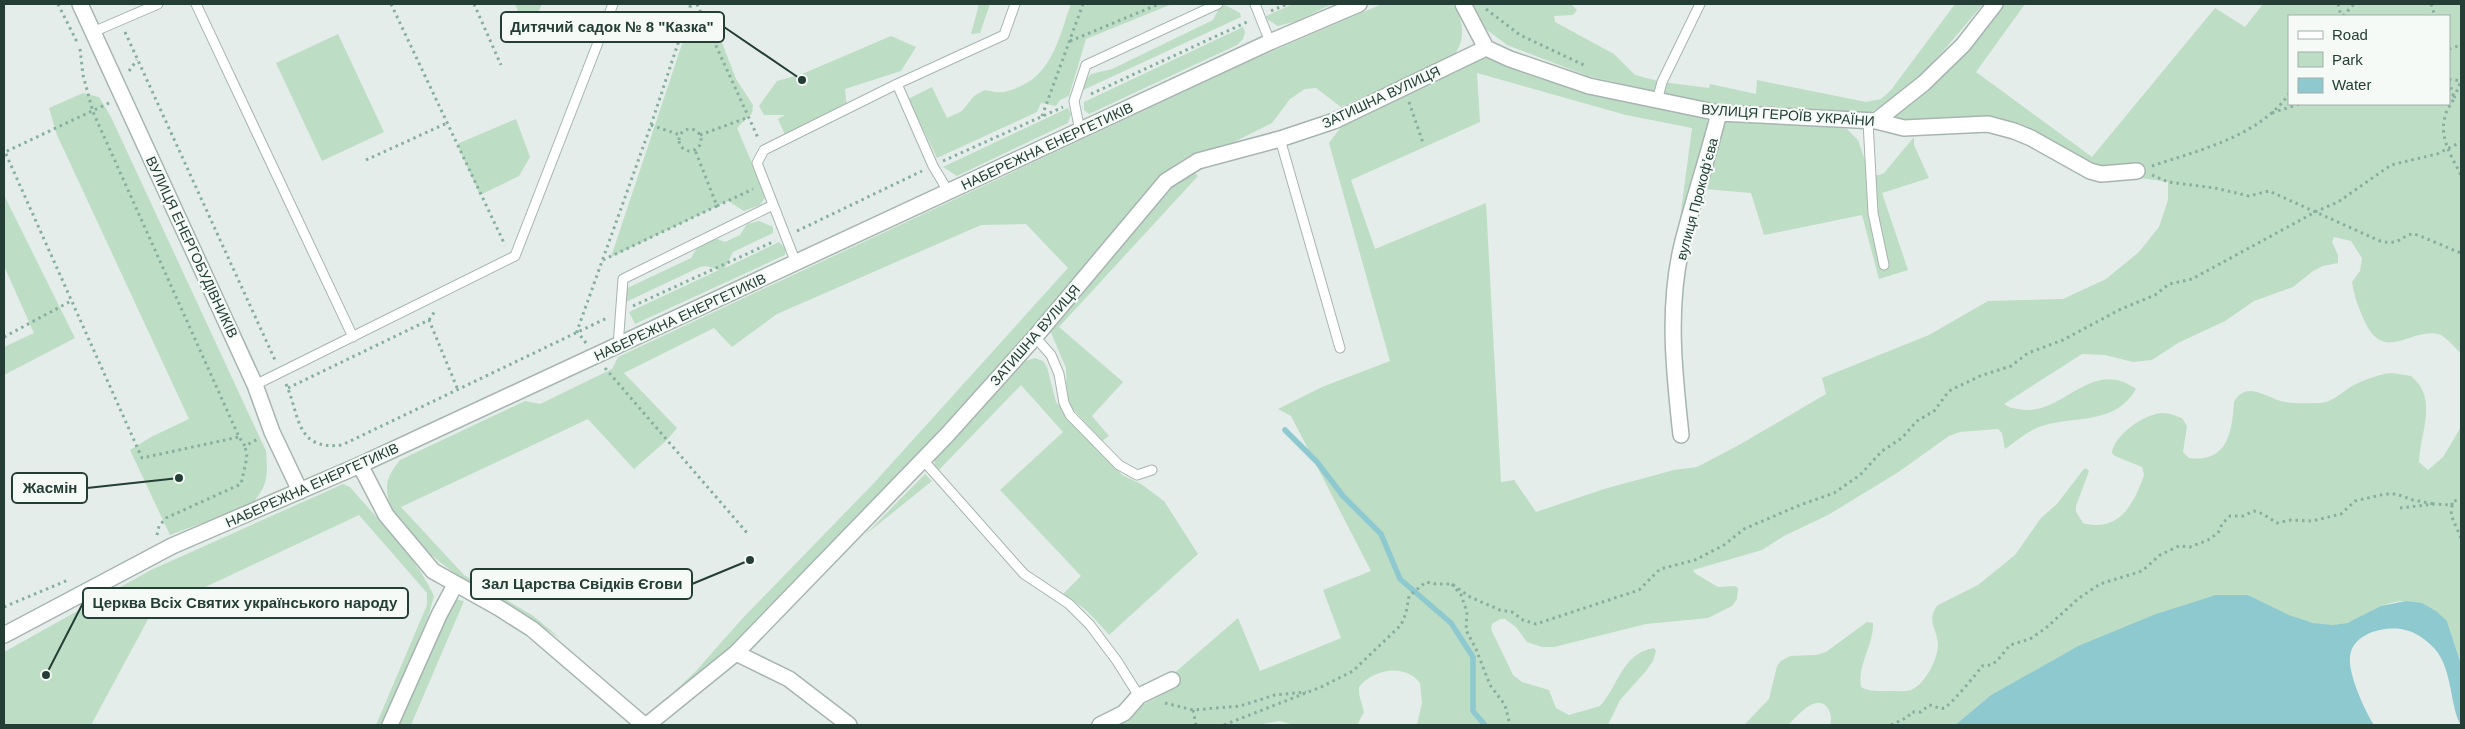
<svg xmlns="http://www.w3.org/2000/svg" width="2465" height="729" viewBox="0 0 2465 729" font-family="Arial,sans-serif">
<rect width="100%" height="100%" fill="#e4ede9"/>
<path fill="#beddc5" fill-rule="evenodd" d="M 515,4 L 542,4 L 528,35 Z
M 979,4 L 990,4 L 980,33 L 971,34 Z
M 1071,4 L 1172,4 L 1086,39 L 1069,96 L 1060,100 L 1056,106 L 1041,103 L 1037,112 L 937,158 L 908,99 L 932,87 L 947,118 L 962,111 L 974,96 L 985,90 C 1002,94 1005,93 1021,86 C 1053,72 1060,34 1071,4 Z
M 1293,4 L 1332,4 L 1297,21 L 1278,26 L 1264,17 Z
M 1382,4 L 1452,4 C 1465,19 1466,43 1452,57 L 1341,107 L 1316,88 L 1305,89 L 1290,99 L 1272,123 L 1234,142 L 1190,155 L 1171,167 L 1129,212 L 982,397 L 749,631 L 708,669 L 659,706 L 696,671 L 741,620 L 873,484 L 1068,268 L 1026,224 L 981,225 L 777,314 L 732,347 L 714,328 L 624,373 L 677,428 L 667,440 L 634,469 L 588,419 L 401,507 L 464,575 L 532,615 L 560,638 C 516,611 385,545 387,487 C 387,476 394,468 400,460 L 525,401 L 540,404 L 612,369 L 618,357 L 1250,61 Z
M 1472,4 L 1571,4 L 1577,10 L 1573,15 L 1554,16 L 1555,22 L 1614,54 L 1635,75 L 1662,82 L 1709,88 L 1710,84 L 1756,94 L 1757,80 L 1866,102 L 1881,99 L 1891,90 L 1955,4 L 1983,4 L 1944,50 L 1900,97 L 1869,113 L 1839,113 L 1705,103 L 1588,76 L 1507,45 L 1487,30 L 1476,16 Z
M 2005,4 L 2025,4 L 1976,72 L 2092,157 L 2215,8 L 2245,27 L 2263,4 L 2461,4 L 2461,353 C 2455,348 2447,338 2441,335 C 2413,325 2385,365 2365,322 C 2359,309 2354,296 2352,282 L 2360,271 L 2362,258 L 2351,241 L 2334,237 L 2332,242 L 2338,255 L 2338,263 L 2323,266 L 2313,271 L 2293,287 L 2254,301 L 2225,321 L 2178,343 L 2152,360 L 2133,362 L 2105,355 L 2082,354 L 2004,404 C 2009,408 2013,408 2018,409 C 2062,419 2090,356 2136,389 C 2116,424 2078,416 2045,425 C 2030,429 2018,440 2005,449 L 2002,433 L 1998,429 L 1960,432 L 1949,436 L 1897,473 L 1828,515 L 1784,536 L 1762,550 L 1693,570 L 1696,574 L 1718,587 L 1735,586 L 1738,588 L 1737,599 L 1732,606 L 1708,618 L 1646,624 L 1554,647 L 1542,647 L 1527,642 L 1516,627 L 1505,619 L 1500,619 L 1492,624 L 1491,629 L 1513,675 L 1522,682 L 1549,690 L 1556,708 L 1569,715 L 1600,706 C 1618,687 1622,653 1654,648 L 1656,651 L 1653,661 L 1646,671 L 1620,700 L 1608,725 L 1417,725 L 1422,703 L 1420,683 C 1405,663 1373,669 1359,687 L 1359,694 L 1364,712 L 1357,725 L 1294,725 L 1279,721 L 1257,725 L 1105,725 L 1165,693 L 1164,682 L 1238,618 L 1260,671 L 1341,638 L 1323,590 L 1371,571 L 1291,416 L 1278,409 L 1322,387 L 1390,361 L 1329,143 L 1347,119 L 1479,58 L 1487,57 L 1555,82 L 1696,114 L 1706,119 L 1711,128 L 1675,256 L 1692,128 L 1626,115 L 1477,73 L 1480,122 L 1351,180 L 1375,249 L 1486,203 L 1501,482 L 1514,480 L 1536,512 L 1604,489 L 1674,470 L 1697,467 L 1739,445 L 1826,394 L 1822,378 L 1929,335 L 1988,301 L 2063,299 L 2106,279 L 2139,252 L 2159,227 L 2168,200 L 2168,182 C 2148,179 2106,174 2089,166 C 2061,153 2036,128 2006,121 C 1967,112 1927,128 1888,119 L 1964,55 ZM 2289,16 L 2449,16 L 2449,104 L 2289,104 Z
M 1225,5 L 1240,13 L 1241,17 L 1081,91 L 1082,84 L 1091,74 L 1112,69 L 1213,20 L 1218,10 Z
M 698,13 L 710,20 L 716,27 L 736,79 L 753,105 L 752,113 L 737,128 L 766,196 L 760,205 L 744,211 L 728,201 L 611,257 L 684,38 L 687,37 L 689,16 Z
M 1243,27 L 1245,32 L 1243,39 L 1237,45 L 1089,114 L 1084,110 L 1084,102 Z
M 338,34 L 384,132 L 322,161 L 276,63 Z
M 891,36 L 916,47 L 901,71 L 845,89 L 847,108 L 785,135 L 778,119 L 785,115 L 764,115 L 759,106 L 777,81 L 802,74 Z
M 83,93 L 99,97 L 111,117 L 266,451 C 268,476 268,486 251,505 L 170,535 L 130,450 L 151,437 L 189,419 L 57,135 L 49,108 Z
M 1068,108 L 1071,114 L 1068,123 L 957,176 L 943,167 Z
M 516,119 L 530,157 L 519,176 L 480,195 L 457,144 Z
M 1722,120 L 1783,122 L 1847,129 L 1858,140 L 1870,175 L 1879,175 L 1884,173 L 1914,137 L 1914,145 L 1929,178 L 1882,193 L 1908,270 L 1879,279 L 1862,215 L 1764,235 L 1751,193 L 1704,189 Z
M 1193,171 L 1198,176 L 1059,327 L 1123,382 L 1092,416 L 1109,436 L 1102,441 L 1072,408 L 1067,398 L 1066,368 L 1049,328 L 1175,181 Z
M 4,195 L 75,338 L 4,375 L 4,347 L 34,333 L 4,266 Z
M 759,221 L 773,227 L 773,233 L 733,252 L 725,268 L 779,242 L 786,249 L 785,255 L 635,324 L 629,312 L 719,270 L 706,266 L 700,267 L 624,303 L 621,291 L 691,258 L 700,243 L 717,239 L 725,242 L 740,235 L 747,224 Z
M 1035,358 L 1043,361 L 1047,367 L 1056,402 L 1122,475 L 1141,484 L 1164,501 L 1198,554 L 1109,635 C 1095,619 1082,603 1062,595 L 1081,576 L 1000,490 L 1063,432 L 1021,385 L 937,472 L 934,468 L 935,459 L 1025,361 Z
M 2392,373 L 2411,376 C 2439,399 2420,432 2419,462 L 2428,470 L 2443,457 L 2461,427 L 2461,664 L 2447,621 C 2437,617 2415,602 2406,601 C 2379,600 2359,624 2334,625 C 2304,626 2274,608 2248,595 L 2078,646 L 1991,695 L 1955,725 L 1830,725 C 1832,719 1831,712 1827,707 C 1815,693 1796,718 1788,725 L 1744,725 L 1769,699 L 1777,666 L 1781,661 L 1790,656 L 1816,655 L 1826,652 L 1867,622 L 1873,623 C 1874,645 1857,664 1861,687 C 1869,692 1882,691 1891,691 C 1898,691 1904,692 1911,690 C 1925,684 1937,661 1938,645 C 1938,630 1925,620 1938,605 L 1978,585 L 2015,555 L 2041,518 L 2057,504 L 2083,470 L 2086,468 L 2089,471 L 2076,506 L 2076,512 L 2083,523 C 2119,533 2134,504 2144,475 L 2142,467 L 2115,456 L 2112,453 C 2114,435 2145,413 2163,413 C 2169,413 2176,416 2182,418 L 2187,426 L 2183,452 L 2189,458 C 2228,463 2232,432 2234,402 C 2247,379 2267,399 2285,402 C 2295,404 2308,403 2319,403 C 2332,403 2342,392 2352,386 C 2364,380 2379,374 2392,373 Z
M 925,474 L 932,481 L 865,535 Z
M 343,484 L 350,487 C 379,521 415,555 434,596 L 429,614 L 383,725 L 376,725 L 427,605 L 427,593 L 359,515 L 152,612 L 91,725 L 4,725 L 4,652 L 151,570 Z
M 453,599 L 464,601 L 411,725 L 398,725 Z"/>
<path fill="#8fc9d0" d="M 2216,595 L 2248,595 L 2289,615 L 2313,623 L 2333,625 L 2347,623 L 2381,606 L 2406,601 L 2422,603 L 2436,611 L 2447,621 L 2461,664 L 2461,725 C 2450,709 2453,668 2434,648 C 2426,640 2416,632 2405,630 C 2386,625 2352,633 2350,657 C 2348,674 2365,711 2374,725 L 1955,725 L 1991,695 L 2078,646 L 2156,614 Z"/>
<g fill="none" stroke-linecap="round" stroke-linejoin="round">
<path stroke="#8fc9d0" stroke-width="5.5" d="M 1285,430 L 1317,462 L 1343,496 L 1381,534 L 1400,579 L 1451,623 L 1473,657 L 1473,711 L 1485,725"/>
<g stroke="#a7b5b0" stroke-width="11">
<path id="service" d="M 196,4 L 353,337
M 1255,4 L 1270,42
M 93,32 L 158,4
M 1657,101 L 1662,82 L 1700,4
M 1868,122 L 1873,213 L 1884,265
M 1080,131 L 1074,101 L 1086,65 L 1218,4
M 1280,139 L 1340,348
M 948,191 L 933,166 L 897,84 L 1004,35 L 1015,4
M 796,263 L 757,163 L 764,150 L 897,84
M 1035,337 L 1051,355 L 1059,374 L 1064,403 L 1070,415 L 1119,465 L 1137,475 L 1152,470
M 618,346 L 623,279 L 773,205
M 255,385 L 515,256 L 613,4
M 923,460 L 1024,574 L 1069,604 L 1090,625 L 1117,661 L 1139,696"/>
</g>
<g stroke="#a7b5b0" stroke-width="18">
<path id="minor" d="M 80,4 L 255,385 L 272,432 L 300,491
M 1463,4 L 1486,48 L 1510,59 L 1589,86 L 1719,113 L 1876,121 L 1904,128 L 1988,124 L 2014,131 L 2031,138 L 2090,171 L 2101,174 L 2137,171
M 1876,121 L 1924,83 L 1963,45 L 1995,4
M 1681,435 C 1674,372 1667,307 1682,245 C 1693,201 1708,157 1719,113
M 360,465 L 386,515 L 433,571 L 499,608 L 532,629 L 644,725
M 736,653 L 789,679 L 849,725
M 390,725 L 439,615 L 455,585
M 647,725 L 736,653 L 947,435 L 1035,337 L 1166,181 L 1198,161 L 1280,139 L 1334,121 L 1486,48
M 1100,725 L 1124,713 L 1139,696 L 1172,680"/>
</g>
<g stroke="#a7b5b0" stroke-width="18">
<path id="tertiary" d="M 4,635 L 172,546 L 360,465 L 1270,42 L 1359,4"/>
</g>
<path stroke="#86afa0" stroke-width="3" stroke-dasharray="2.5 4" stroke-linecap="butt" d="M 58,4 L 78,44
M 391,4 L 505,245
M 474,4 L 501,65
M 697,4 L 759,140
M 2338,4 L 2341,16
M 2431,4 L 2435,16
M 1486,9 L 1520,35 L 1586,66
M 1271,11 L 1287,4
M 2343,16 L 2354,4
M 125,32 L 275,360
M 1070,41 L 1159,4
M 80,49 L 83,75 L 93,112 L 239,437 L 245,446 L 258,439
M 2449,49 L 2461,45
M 129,71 L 137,60
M 2449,79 L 2461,81
M 2449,81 L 2454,98 C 2451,105 2446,110 2445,117 C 2439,138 2452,157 2461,175
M 1091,94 L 1249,21
M 2454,98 L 2461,81
M 1409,102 L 1423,143
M 109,103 L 5,152 L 142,458 L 239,437
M 2272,113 L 2299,104
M 1042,116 L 1083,4
M 651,125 L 680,135
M679 140a11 11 0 1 1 22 0a11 11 0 1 1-22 0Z
M 700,135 L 749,117
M 366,160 L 447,123
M 943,161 L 1063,107
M 2152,166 C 2199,150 2258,137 2289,94
M 2152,175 L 2168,182 L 2215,188 L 2249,196 L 2269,191 L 2380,241 C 2402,246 2401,235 2413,234 C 2418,234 2452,250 2461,253
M 717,206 L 753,189
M 797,231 L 922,171
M 603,260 L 717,206 L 695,150
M 633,306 L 775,241
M 429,320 L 435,311
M 4,337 L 71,301
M 586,343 L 577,331 L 651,125 L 691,4
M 605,368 L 748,534
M 286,384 C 300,415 295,451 342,445 L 607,318
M 288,388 L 429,320 L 458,390
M 2452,505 L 2451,515 L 2461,538
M 2400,508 L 2434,504 L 2452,505 L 2452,501 L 2461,500
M 157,535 L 159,526 L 166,518 L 241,484 L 247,457 L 245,446
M 1452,584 L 1461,595 L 1467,612 L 1466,630 L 1476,649 L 1490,685 L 1505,705 L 1510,725
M 4,607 L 68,580
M 1165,703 L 1193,710 L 1240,706 L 1275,695 L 1306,692
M 1193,710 L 1196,725
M 1224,725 L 1321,687 L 1353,671 L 1401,625 L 1406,613 L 1409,596 L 1426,582 L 1436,584 L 1452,584 L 1470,597 L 1500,610 L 1512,612 L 1523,620 L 1536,624 L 1639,590 L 1660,569 L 1695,560 L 1724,545 L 1744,529 L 1800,505 L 1834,493 L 1860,475 L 1882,451 L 1902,438 L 1917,421 L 1934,411 L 1949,391 L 1980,376 L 2011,366 L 2028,353 L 2063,340 L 2119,310 L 2155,295 L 2169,284 L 2192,279 L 2317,211 L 2338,202 L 2391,165 L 2437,154 L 2461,142
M 1891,725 L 1908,717 L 1911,712 L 1921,712 L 1929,705 C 1935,705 1939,710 1944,708 C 1949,707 1979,671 1982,666 L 1991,665 L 1997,661 L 2010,645 L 2030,639 L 2046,628 L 2079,598 L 2100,584 L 2142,571 L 2160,555 L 2179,546 L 2190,547 L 2208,540 L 2218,533 L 2222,524 L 2230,516 L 2243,516 L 2254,511 L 2263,514 L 2277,523 L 2291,520 L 2312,521 L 2341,514 L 2355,501 L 2385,494 L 2396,494 L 2413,500 L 2434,504"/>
<use href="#service" stroke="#fff" stroke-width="9"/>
<use href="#minor" stroke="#fff" stroke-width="15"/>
<use href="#tertiary" stroke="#fff" stroke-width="15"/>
</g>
<g text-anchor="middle" stroke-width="4.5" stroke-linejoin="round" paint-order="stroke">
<g font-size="14" fill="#243e36" stroke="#f5faf7">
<text transform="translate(1381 97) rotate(-25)" y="5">ЗАТИШНА ВУЛИЦЯ</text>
<text transform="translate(1788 115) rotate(4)" y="5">ВУЛИЦЯ ГЕРОЇВ УКРАЇНИ</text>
<text transform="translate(1047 146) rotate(-25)" y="5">НАБЕРЕЖНА ЕНЕРГЕТИКІВ</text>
<text transform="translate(1697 199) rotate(-75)" y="5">вулиця Прокофʼєва</text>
<text transform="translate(192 247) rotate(65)" y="5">ВУЛИЦЯ ЕНЕРГОБУДІВНИКІВ</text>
<text transform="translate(680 317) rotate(-25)" y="5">НАБЕРЕЖНА ЕНЕРГЕТИКІВ</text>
<text transform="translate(1035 335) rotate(-49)" y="5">ЗАТИШНА ВУЛИЦЯ</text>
<text transform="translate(312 485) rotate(-24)" y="5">НАБЕРЕЖНА ЕНЕРГЕТИКІВ</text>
</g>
</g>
<path fill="none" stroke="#243e36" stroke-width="2" d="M802 80L724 27M179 478L87 488M750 560L692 584M46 675L83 603"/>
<g fill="#243e36" stroke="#f5faf7" stroke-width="2">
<circle cx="802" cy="80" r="5"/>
<circle cx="179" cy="478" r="5"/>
<circle cx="750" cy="560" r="5"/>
<circle cx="46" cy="675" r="5"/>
</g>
<g fill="#f5faf7" stroke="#243e36" stroke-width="2">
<rect x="501" y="12" width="223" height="30" rx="5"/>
<rect x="12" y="473" width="75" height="30" rx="5"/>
<rect x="471" y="569" width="221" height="30" rx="5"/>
<rect x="83" y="588" width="325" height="30" rx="5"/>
</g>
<g font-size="15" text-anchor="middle" font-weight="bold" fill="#243e36">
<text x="612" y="32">Дитячий садок № 8 "Казка"</text>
<text x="50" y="493">Жасмін</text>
<text x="582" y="589">Зал Царства Свідків Єгови</text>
<text x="245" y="608">Церква Всіх Святих українського народу</text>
</g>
<rect width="2465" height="729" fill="none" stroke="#243e36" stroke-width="10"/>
<rect x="2288" y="15" width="162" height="90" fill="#f5faf7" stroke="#a1afaa"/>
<rect x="2298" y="31" width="25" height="8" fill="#ffffff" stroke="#a1afaa"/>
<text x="2332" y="40" font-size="15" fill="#243e36">Road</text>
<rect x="2298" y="52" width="25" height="15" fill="#beddc5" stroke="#a1afaa"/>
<text x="2332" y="65" font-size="15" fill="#243e36">Park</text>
<rect x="2298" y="78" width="25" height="15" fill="#8fc9d0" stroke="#a1afaa"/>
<text x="2332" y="90" font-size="15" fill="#243e36">Water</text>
</svg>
